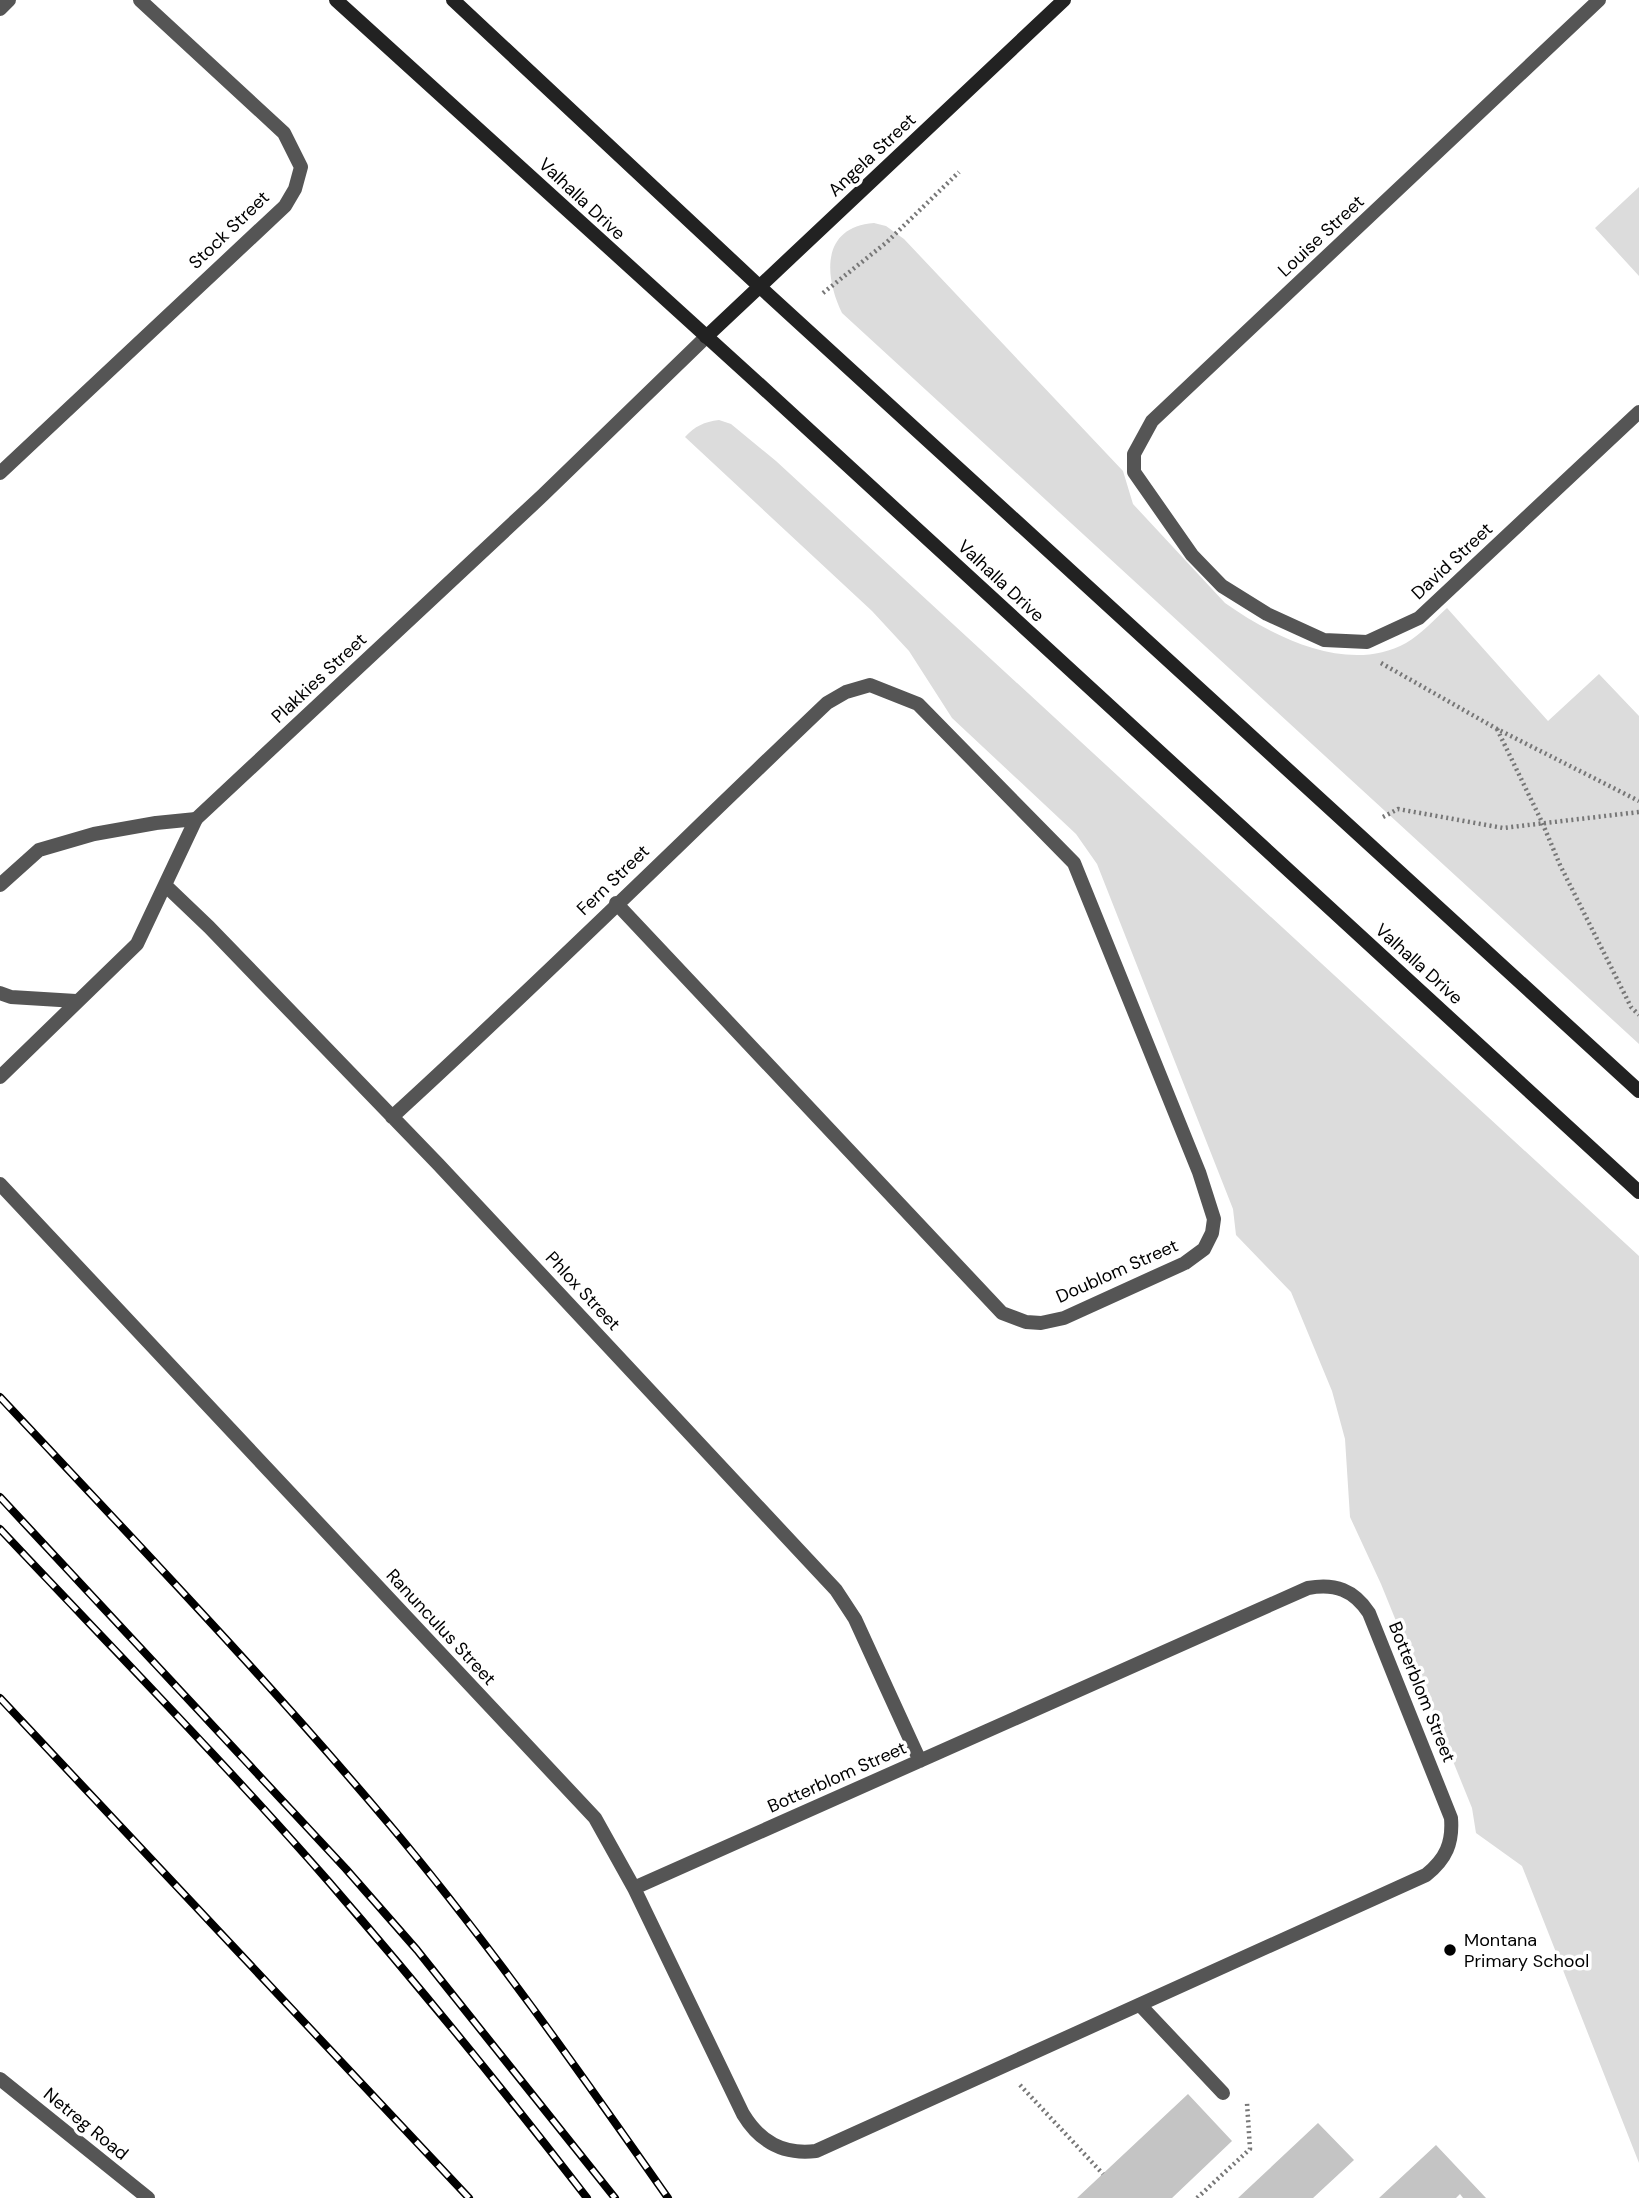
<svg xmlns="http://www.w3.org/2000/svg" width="1639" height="2198" viewBox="0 0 1639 2198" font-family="'DM Sans',sans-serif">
<rect width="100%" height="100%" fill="#fff"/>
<path fill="#dcdcdc" d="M 1639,187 L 1639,276 L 1595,228 Z
M 874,223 L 886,226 L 904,239 L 1123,471 L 1133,504 L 1225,603 C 1273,637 1348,675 1406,643 C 1421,634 1434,620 1447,608 L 1548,721 L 1599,674 L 1639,716 L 1639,1044 L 842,313 C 824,276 821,227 874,223 Z
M 719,420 L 731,424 L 776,461 L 1639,1256 L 1639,2163 L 1522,1866 L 1476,1833 L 1472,1808 L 1381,1584 L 1350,1517 L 1345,1439 L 1332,1391 L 1291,1292 L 1236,1235 L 1233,1209 L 1097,864 L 1076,834 L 952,718 L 909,651 L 872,611 L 685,437 C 695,426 704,422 719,420 Z"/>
<path fill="#c4c4c4" d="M 1188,2094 L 1232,2141 L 1172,2198 L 1077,2198 Z
M 1318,2123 L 1354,2160 L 1313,2198 L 1238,2198 Z
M 1436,2145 L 1486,2198 L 1463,2198 L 1460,2194 L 1456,2198 L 1379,2198 Z"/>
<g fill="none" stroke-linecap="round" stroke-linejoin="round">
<path stroke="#777" stroke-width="4.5" stroke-dasharray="2 3.5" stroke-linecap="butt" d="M 823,293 L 887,242 L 959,172
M 1381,663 L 1497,729 L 1639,801
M 1497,729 L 1542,822 L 1560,865 L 1631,1007 L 1639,1015
M 1383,817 L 1398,809 L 1503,828 L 1639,812
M 1020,2085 L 1103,2174
M 1197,2198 L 1250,2149 L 1247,2103"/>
<path stroke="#555" stroke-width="14" d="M 0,885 L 39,850 L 94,834 L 156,823 L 196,819
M 0,993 L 11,997 L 76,1001
M 1140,2005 L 1223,2093"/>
<path stroke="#555" stroke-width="14" d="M 1599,0 L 1152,421 L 1134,454 L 1134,472 L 1192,555 L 1222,586 L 1267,614 L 1324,640 L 1367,642 L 1419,618 L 1639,412
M 0,9 L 9,0
M 0,473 L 285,206 L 295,189 L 301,167 L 284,133 L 140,0
M 165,885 L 209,927 L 438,1164 L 836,1590 L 855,1619 L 920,1761
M 0,1077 L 137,944 L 196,819 L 543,495 L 706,337
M 392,1117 C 540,982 682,841 827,703 L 846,692 L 870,685 L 918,704 L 1074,863 L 1199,1172 L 1214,1219 L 1212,1233 L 1204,1249 L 1185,1263 L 1064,1318 L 1041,1323 L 1026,1322 L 1002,1313 L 616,903
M 0,1184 L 595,1818 L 634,1888 L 743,2114 C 760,2142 783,2155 816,2151 L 1426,1875 C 1446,1859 1453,1843 1451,1818 L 1369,1613 C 1354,1590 1335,1583 1308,1588 L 634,1888
M 0,2079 L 148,2198"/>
<path stroke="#222" stroke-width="14" d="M 336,0 L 760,385 L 1639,1192
M 453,0 L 759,286 L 1639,1091
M 706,337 L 1064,0"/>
<g stroke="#000" stroke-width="8">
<path id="rail" d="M 0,1397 C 132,1538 265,1677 389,1824 C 489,1943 579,2071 668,2198
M 0,1497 L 346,1869 L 417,1950 L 615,2198
M 0,1529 C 110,1646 223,1761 329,1882 C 418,1985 504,2090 587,2198
M 0,1698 L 469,2198"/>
</g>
<use href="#rail" stroke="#fff" stroke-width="5" stroke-dasharray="16" stroke-linecap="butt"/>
</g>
<circle fill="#000" stroke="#fff" stroke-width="2.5" cx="1450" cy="1950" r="7"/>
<g text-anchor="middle" stroke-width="7" stroke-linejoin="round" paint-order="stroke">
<g font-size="18" fill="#000" stroke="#fff">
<text transform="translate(872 155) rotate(-43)" y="6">Angela Street</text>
<text transform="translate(582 199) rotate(43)" y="6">Valhalla Drive</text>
<text transform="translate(229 230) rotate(-44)" y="6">Stock Street</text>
<text transform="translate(1321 236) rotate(-43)" y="6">Louise Street</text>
<text transform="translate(1452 561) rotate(-43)" y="6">David Street</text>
<text transform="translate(1001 581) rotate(43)" y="6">Valhalla Drive</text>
<text transform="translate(319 678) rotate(-43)" y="6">Plakkies Street</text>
<text transform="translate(613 880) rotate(-44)" y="6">Fern Street</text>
<text transform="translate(1419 964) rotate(42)" y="6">Valhalla Drive</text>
<text transform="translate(1117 1271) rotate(-24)" y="6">Doublom Street</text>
<text transform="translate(583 1291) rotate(47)" y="6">Phlox Street</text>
<text transform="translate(441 1627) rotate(47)" y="6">Ranunculus Street</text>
<text transform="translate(1422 1692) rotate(68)" y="6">Botterblom Street</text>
<text transform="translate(837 1777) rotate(-24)" y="6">Botterblom Street</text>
<text transform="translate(86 2124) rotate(39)" y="6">Netreg Road</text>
</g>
<g font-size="18" fill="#000" stroke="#fff" text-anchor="start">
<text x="1464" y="1946">Montana<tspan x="1464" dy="21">Primary School</tspan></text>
</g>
</g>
</svg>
